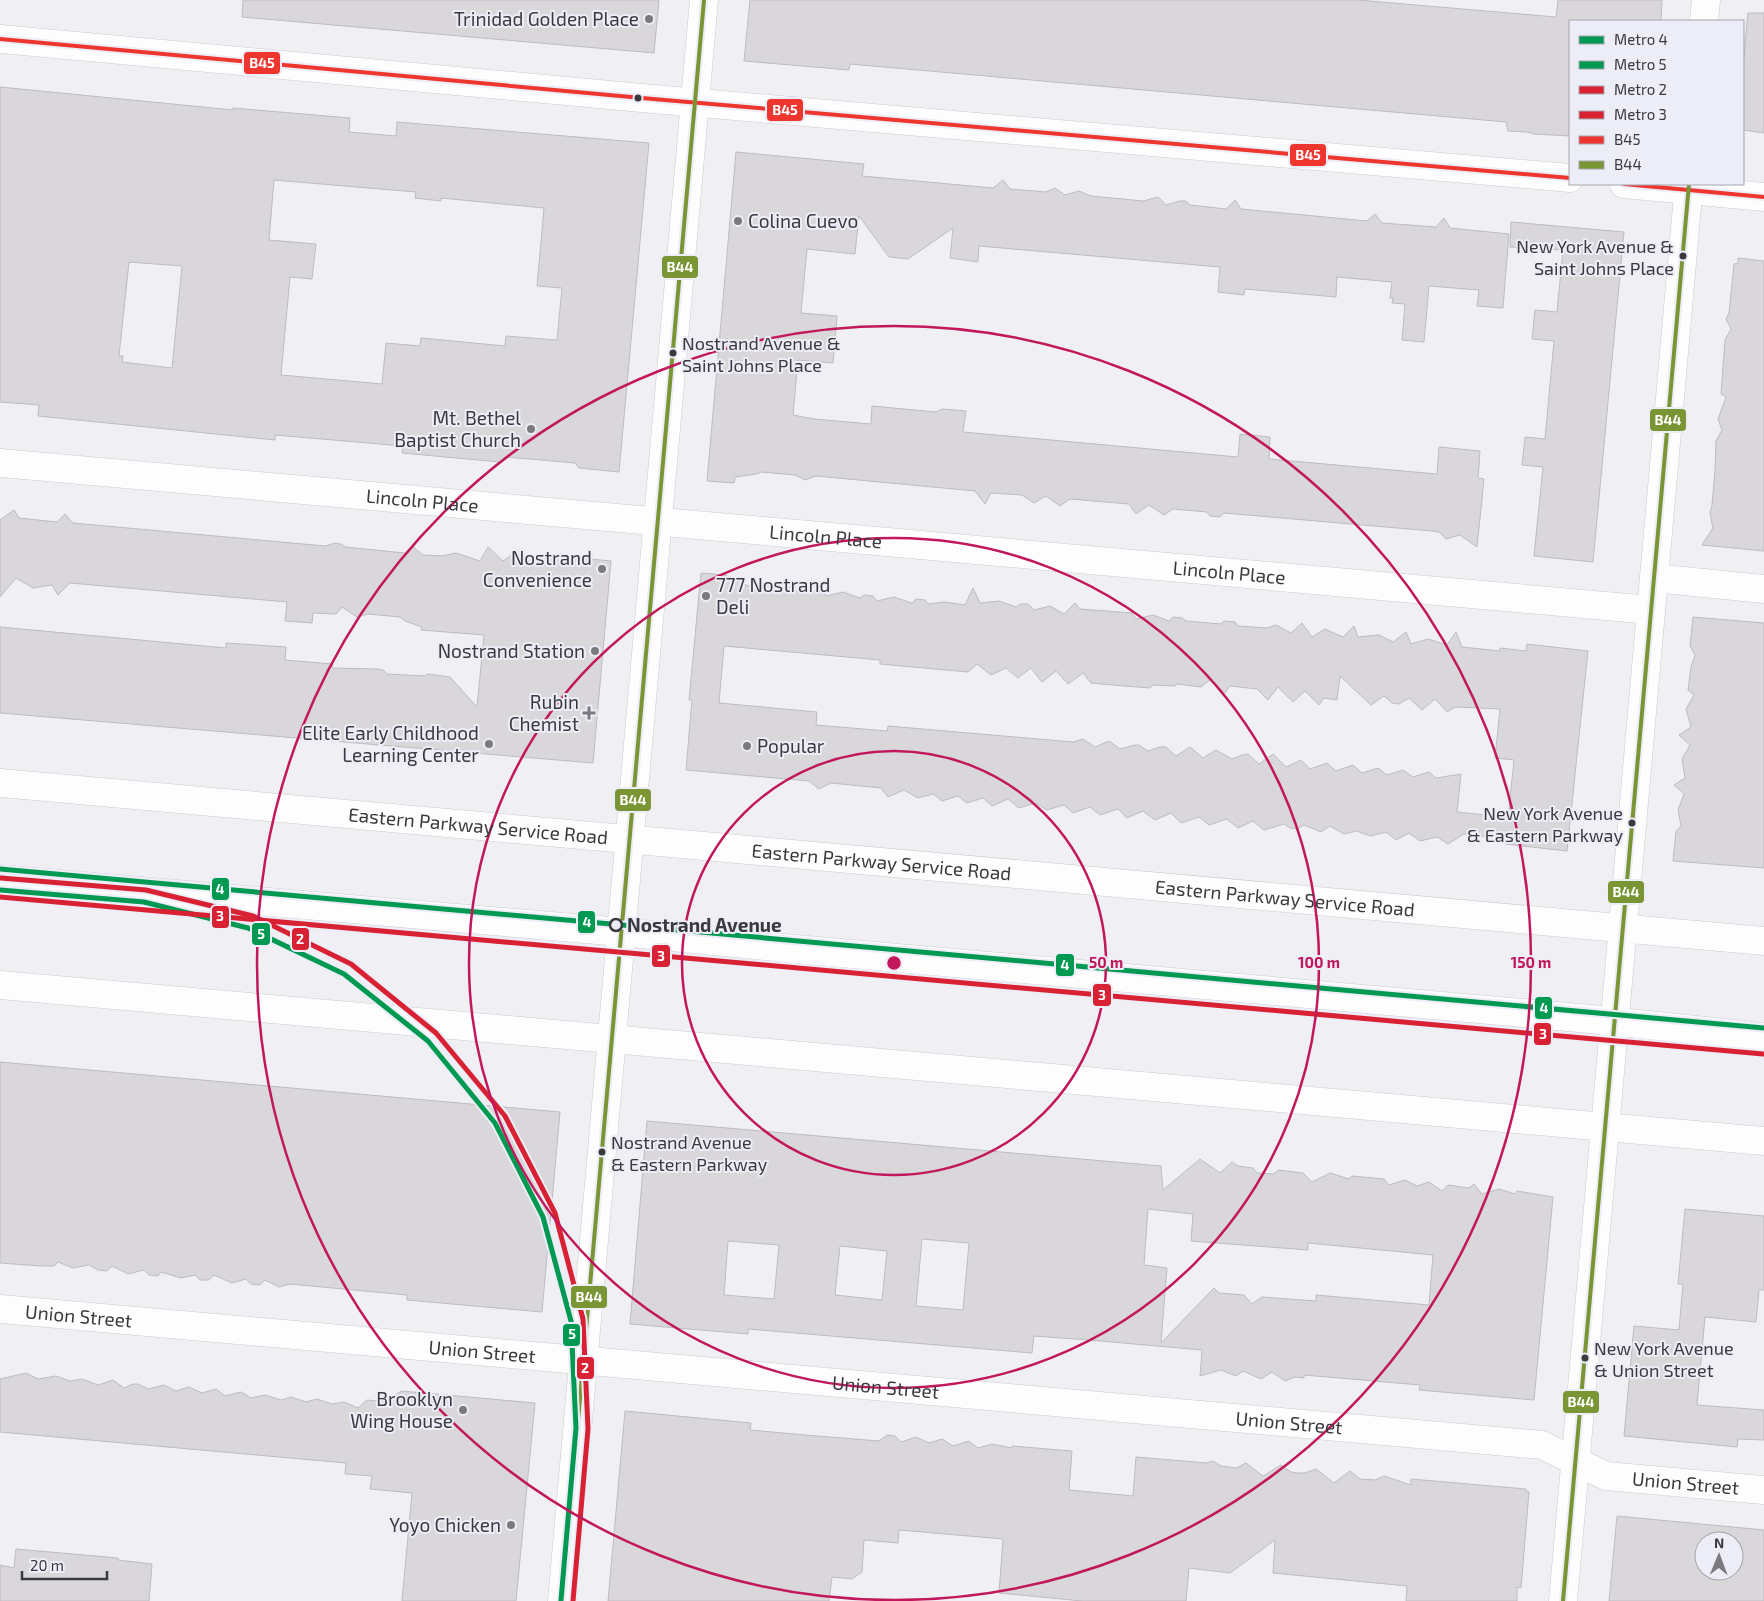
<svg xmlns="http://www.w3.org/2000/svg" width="1764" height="1601" viewBox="0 0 1764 1601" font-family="'Exo 2',sans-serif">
<rect width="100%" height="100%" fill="#efeff4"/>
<path fill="#d9d7da" stroke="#bfbcc0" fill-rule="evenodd" d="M 243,0 L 659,0 L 654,53 L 242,17 Z
M 750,0 L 1358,0 L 1556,17 L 1558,0 L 1662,0 L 1661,21 L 1570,21 L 1570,136 L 1534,134 L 1527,132 L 1508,131 L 1506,122 L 884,67 L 850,64 L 849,70 L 744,61 Z
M 1748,13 L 1764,13 L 1764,133 L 1743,130 L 1743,66 Z
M 0,87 L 233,110 L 233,108 L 350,118 L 349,132 L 373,134 L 396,136 L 397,122 L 649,143 L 619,472 L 579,468 L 575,463 L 541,460 L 506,457 L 500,462 L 402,453 L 403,446 L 275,435 L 275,440 L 38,416 L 39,405 L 0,402 ZM 274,180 L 416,192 L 415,198 L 441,201 L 441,198 L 544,208 L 537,286 L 562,288 L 557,340 L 506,336 L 505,346 L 421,338 L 420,346 L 386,343 L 382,384 L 281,375 L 290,277 L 312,279 L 316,244 L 269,240 ZM 129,262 L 182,266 L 172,368 L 122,362 L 123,356 L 119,356 Z
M 736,152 L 864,164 L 862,176 L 993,188 L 1003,180 L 1010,189 L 1046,192 L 1055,188 L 1065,195 L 1079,191 L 1091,196 L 1143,201 L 1158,197 L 1166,205 L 1180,201 L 1186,201 L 1190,205 L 1226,209 L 1235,200 L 1241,209 L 1367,221 L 1375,214 L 1382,223 L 1436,227 L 1444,218 L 1450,228 L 1509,234 L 1503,308 L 1477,306 L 1479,290 L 1429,286 L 1424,342 L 1402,340 L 1405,304 L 1392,303 L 1393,298 L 1390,298 L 1392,282 L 1337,277 L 1336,297 L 1245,289 L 1244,295 L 1218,292 L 1220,267 L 979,246 L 978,262 L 950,258 L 953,228 L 908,259 L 889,257 L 859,216 L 855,254 L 807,249 L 801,313 L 837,316 L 833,363 L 798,360 L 793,415 L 814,419 L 871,424 L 872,406 L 936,412 L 942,409 L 966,411 L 963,432 L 1238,457 L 1240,434 L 1270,437 L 1269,459 L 1437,474 L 1439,447 L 1480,451 L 1478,478 L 1484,479 L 1477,547 L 1460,535 L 1446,539 L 1439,532 L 1432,531 L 1224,513 L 1220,517 L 1210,516 L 1207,512 L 1173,509 L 1164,515 L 1149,505 L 1136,514 L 1129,504 L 1070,499 L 1060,506 L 1046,496 L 1034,503 L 1022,495 L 991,493 L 985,504 L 975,491 L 816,476 L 805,480 L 795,475 L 761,472 L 757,474 L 735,477 L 734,483 L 707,481 Z
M 1511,222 L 1624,232 L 1593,562 L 1534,556 L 1543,467 L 1522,465 L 1525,437 L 1545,439 L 1554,341 L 1532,339 L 1535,310 L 1557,312 L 1563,250 L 1510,247 Z
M 1738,258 L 1764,261 L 1764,551 L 1702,545 L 1713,528 L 1710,513 L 1712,505 L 1715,470 L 1716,441 L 1722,430 L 1718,419 L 1726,397 L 1721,394 L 1725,340 L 1731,329 L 1726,319 L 1729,313 L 1734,264 L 1738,263 Z
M 14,510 L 19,518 L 57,522 L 65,514 L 73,523 L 325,546 L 335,543 L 341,544 L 345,547 L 405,553 L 413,547 L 423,555 L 442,556 L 456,553 L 480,561 L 488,547 L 503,561 L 512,555 L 528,557 L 535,555 L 548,560 L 560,556 L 611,561 L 593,763 L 0,713 L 0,627 L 226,648 L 226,643 L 286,647 L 285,660 L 333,664 L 332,668 L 377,669 L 383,670 L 387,674 L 425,676 L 427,674 L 450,677 L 477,707 L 484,635 L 421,630 L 422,627 L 405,621 L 400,617 L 368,614 L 357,617 L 342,607 L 336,614 L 313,613 L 312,623 L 285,621 L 287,602 L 70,583 L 58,595 L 52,585 L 33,588 L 16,578 L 0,597 L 0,520 Z
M 701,573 L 725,575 L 755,589 L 761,585 L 771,586 L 775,591 L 791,587 L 798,592 L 822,591 L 826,596 L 843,592 L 860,598 L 864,595 L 873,596 L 877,601 L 894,597 L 912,603 L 916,599 L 925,600 L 928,604 L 945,602 L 965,605 L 973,588 L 980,603 L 999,601 L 1016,607 L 1020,604 L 1028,604 L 1034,610 L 1050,606 L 1064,614 L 1075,603 L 1080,609 L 1132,613 L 1136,619 L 1153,615 L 1169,621 L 1173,617 L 1182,618 L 1186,621 L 1221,624 L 1224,621 L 1235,622 L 1238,626 L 1267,628 L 1276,625 L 1291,633 L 1302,623 L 1312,637 L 1325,629 L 1343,637 L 1354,626 L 1358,637 L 1379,635 L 1393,642 L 1406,632 L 1411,644 L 1428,639 L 1447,645 L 1456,632 L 1462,647 L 1500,651 L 1500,648 L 1526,651 L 1527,644 L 1588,651 L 1567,851 L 1505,844 L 1506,839 L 1464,834 L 1448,844 L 1437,837 L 1420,841 L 1409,833 L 1396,840 L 1386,832 L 1371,836 L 1356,831 L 1344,834 L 1330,826 L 1321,832 L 1304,825 L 1297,829 L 1290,828 L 1284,824 L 1264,830 L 1253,821 L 1238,828 L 1227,819 L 1209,825 L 1199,817 L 1181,823 L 1171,813 L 1155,820 L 1143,811 L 1127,818 L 1118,809 L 1100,815 L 1090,807 L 1073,813 L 1064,805 L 1047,810 L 1035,803 L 1019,808 L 1008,799 L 992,806 L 983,798 L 967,803 L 958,796 L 942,801 L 933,794 L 918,798 L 904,790 L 888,797 L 881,788 L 831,783 L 819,789 L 809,781 L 686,770 L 692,700 L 689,700 ZM 724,646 L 880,660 L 880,664 L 968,672 L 977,664 L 991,675 L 1006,668 L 1018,678 L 1031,668 L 1042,682 L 1056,671 L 1068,684 L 1083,673 L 1091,683 L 1124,686 L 1150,688 L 1153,685 L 1175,686 L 1177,684 L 1201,687 L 1210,680 L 1225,693 L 1230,686 L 1257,689 L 1268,700 L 1278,687 L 1293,702 L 1305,691 L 1319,705 L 1324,698 L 1337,700 L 1340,676 L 1371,705 L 1384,696 L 1392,703 L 1399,704 L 1409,698 L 1422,710 L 1435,699 L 1447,712 L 1455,707 L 1500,709 L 1495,758 L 1514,760 L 1508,818 L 1490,816 L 1490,820 L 1486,815 L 1457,812 L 1461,774 L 1436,778 L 1429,772 L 1413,777 L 1403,770 L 1387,775 L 1378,768 L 1362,773 L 1353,765 L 1336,771 L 1327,763 L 1310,769 L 1301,760 L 1286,767 L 1273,754 L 1259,764 L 1248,754 L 1242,755 L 1232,759 L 1216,750 L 1203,758 L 1190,747 L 1176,756 L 1166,747 L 1160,747 L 1148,751 L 1139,745 L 1135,745 L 1120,749 L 1109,741 L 1095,747 L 1083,739 L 1073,742 L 888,726 L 887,731 L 816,725 L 817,712 L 719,703 Z
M 1693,617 L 1764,623 L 1764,868 L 1673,861 L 1676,831 L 1681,826 L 1678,810 L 1684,794 L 1674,785 L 1685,778 L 1682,759 L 1690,745 L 1679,735 L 1691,727 L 1686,709 L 1694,695 L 1688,690 L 1691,667 L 1695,655 L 1690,646 Z
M 0,1062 L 560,1112 L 542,1312 L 407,1300 L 407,1295 L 290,1284 L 279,1287 L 265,1280 L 260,1285 L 251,1284 L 246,1279 L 232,1283 L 214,1275 L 209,1280 L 200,1280 L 195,1275 L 181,1278 L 161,1272 L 158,1276 L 149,1275 L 144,1270 L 128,1274 L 112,1266 L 107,1271 L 98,1270 L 89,1265 L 73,1268 L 58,1262 L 54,1266 L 41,1266 L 0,1263 Z
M 647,1121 L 1161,1166 L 1163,1190 L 1200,1159 L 1220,1173 L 1232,1162 L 1238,1166 L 1253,1168 L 1257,1173 L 1274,1174 L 1278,1170 L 1303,1173 L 1312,1182 L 1330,1173 L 1349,1179 L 1352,1176 L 1384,1179 L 1389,1185 L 1405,1180 L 1417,1186 L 1429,1182 L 1442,1191 L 1448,1185 L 1469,1188 L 1474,1184 L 1482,1194 L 1499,1189 L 1515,1194 L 1517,1191 L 1553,1197 L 1534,1400 L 1419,1390 L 1420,1385 L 1304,1375 L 1304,1378 L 1295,1377 L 1285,1381 L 1272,1372 L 1261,1379 L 1243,1371 L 1236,1376 L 1221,1370 L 1200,1376 L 1202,1350 L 1089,1340 L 1034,1336 L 1032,1353 L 748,1329 L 748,1334 L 630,1324 ZM 1148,1209 L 1193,1214 L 1191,1241 L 1308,1250 L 1308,1243 L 1433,1255 L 1429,1305 L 1316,1295 L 1316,1301 L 1262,1297 L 1252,1304 L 1244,1295 L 1219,1293 L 1214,1288 L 1161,1343 L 1167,1268 L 1144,1265 ZM 922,1239 L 969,1243 L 963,1310 L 916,1306 ZM 728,1241 L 779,1245 L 774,1299 L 724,1295 ZM 840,1246 L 887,1251 L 882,1300 L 835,1295 Z
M 1685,1209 L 1764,1216 L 1764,1290 L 1759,1290 L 1756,1322 L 1705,1317 L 1697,1405 L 1764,1410 L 1764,1440 L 1738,1439 L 1737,1447 L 1624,1436 L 1634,1326 L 1679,1330 L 1683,1284 L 1678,1284 Z
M 26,1373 L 38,1379 L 56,1376 L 70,1381 L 82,1379 L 98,1385 L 113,1380 L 124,1388 L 133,1384 L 138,1384 L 148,1389 L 164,1385 L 176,1391 L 189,1387 L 202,1393 L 216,1389 L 225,1396 L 241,1392 L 251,1398 L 265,1395 L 281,1400 L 291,1397 L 306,1402 L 317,1399 L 332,1404 L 344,1402 L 358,1408 L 367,1400 L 385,1402 L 391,1397 L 402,1391 L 535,1403 L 516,1601 L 402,1601 L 412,1493 L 370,1489 L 372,1476 L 345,1474 L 346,1463 L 0,1432 L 0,1379 Z
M 625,1411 L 751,1423 L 750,1430 L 805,1435 L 879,1441 L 887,1435 L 895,1436 L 901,1442 L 916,1437 L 929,1443 L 942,1439 L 953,1446 L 969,1441 L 978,1448 L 992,1444 L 1012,1448 L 1012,1446 L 1072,1451 L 1069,1490 L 1133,1496 L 1136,1457 L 1207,1463 L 1213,1461 L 1221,1466 L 1236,1468 L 1246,1463 L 1263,1476 L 1281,1465 L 1291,1472 L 1298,1473 L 1305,1473 L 1316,1469 L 1334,1483 L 1350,1471 L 1360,1479 L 1375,1480 L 1384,1476 L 1411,1485 L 1411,1479 L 1526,1489 L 1526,1491 L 1529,1492 L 1521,1588 L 1517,1587 L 1517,1601 L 1406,1601 L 1407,1586 L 1273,1573 L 1275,1540 L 1230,1573 L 1189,1568 L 1186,1601 L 1082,1601 L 999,1593 L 1003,1539 L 899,1530 L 898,1543 L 864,1540 L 862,1572 L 852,1579 L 832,1577 L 829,1601 L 608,1601 Z
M 1617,1516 L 1764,1530 L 1764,1601 L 1609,1601 ZM 1704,1541 L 1734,1541 L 1734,1571 L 1704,1571 Z
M 16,1549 L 118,1558 L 118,1560 L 152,1564 L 149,1601 L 0,1601 L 0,1565 L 14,1568 Z"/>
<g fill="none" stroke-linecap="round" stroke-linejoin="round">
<g stroke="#ccccd0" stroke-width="29">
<g id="minor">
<path d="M 1704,21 L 1706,0"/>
<path d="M 0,39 L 653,99 L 1570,178"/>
<path d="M 1624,184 L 1764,197"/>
<path id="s1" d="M 0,463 L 1651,610"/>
<path d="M 1654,578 L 1764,589"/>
<path id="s2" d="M 0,783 L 1764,941"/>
<path d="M 0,985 L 1764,1141"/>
<path id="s3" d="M 0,1309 L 1542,1445 L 1606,1476 L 1764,1490"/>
<path d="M 1563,1601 L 1689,184"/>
</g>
</g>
<g stroke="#ccccd0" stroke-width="29">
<path id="major" d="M 0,879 L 621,932 L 795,949 L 1580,1018 L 1764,1037
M 562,1601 L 704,0"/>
</g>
<use href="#minor" stroke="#fdfdfd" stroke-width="28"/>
<use href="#major" stroke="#fdfdfd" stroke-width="28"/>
<g stroke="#ecedf7" stroke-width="8">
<path id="bus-1" d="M 0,39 L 653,99 L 1570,178
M 1624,184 L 1764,197"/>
</g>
<g stroke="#ecedf7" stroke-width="8">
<path id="bus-2" d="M 562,1601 L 704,0
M 1563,1601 L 1689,184"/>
</g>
<use href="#bus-1" stroke="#ee352e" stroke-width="4"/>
<use href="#bus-2" stroke="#799534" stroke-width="4"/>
<g stroke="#ecedf7" stroke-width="9">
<path id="metro-1" d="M 0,869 L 1764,1028"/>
</g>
<g stroke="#ecedf7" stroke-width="9">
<path id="metro-2" d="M 0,890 L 144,902 L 248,928 L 344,974 L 428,1041 L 495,1123 L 543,1217 L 571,1321 L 576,1428 L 561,1600"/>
</g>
<g stroke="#ecedf7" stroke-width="9">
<path id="metro-3" d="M 1,878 L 146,890 L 253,916 L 351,964 L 436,1033 L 505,1116 L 555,1213 L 583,1319 L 588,1429 L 573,1601"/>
</g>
<g stroke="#ecedf7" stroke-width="9">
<path id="metro-4" d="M 0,897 L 1763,1054"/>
</g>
<use href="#metro-1" stroke="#009952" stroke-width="5"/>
<use href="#metro-2" stroke="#009952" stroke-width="5"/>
<use href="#metro-3" stroke="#d82233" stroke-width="5"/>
<use href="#metro-4" stroke="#d82233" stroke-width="5"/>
</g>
<g fill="none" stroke="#c2185b" stroke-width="2.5">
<circle cx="894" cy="963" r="212"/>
<circle cx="894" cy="963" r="425"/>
<circle cx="894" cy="963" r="637"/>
</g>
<g fill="#79797e" stroke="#ecedf7" stroke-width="2">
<circle cx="649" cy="19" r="5"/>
<circle cx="738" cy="221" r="5"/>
<circle cx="531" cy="429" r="5"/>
<circle cx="602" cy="569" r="5"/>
<circle cx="706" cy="596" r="5"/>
<circle cx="595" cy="651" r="5"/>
<path d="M586.5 705.5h5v5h5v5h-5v5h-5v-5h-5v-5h5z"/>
<circle cx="489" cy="744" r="5"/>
<circle cx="747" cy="746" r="5"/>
<circle cx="463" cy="1410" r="5"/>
<circle cx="511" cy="1525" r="5"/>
</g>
<g fill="#3a3a3e" stroke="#ecedf7" stroke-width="2">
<circle cx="638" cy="98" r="4.5"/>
<circle cx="1683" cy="256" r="4.5"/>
<circle cx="673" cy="353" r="4.5"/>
<circle cx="1632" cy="823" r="4.5"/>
<circle cx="602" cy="1152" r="4.5"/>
<circle cx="1585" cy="1358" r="4.5"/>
</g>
<circle fill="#ecedf7" stroke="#3a3a3e" stroke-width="2.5" cx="616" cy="925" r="6"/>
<g text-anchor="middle" stroke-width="4" stroke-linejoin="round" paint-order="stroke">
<g font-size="18" fill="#3a3a3e" stroke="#ecedf7" text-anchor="start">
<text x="1674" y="253" text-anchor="end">New York Avenue &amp;<tspan x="1674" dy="22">Saint Johns Place</tspan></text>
<text x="682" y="350">Nostrand Avenue &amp;<tspan x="682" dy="22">Saint Johns Place</tspan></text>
<text x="1623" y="820" text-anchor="end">New York Avenue<tspan x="1623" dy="22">&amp; Eastern Parkway</tspan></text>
<text x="611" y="1149">Nostrand Avenue<tspan x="611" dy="22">&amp; Eastern Parkway</tspan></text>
<text x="1594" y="1355">New York Avenue<tspan x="1594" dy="22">&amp; Union Street</tspan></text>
</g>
<g font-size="19" fill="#3a3a3e" stroke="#ecedf7" text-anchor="end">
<text x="639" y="26">Trinidad Golden Place</text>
<text x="748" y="228" text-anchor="start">Colina Cuevo</text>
<text x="521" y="425">Mt. Bethel<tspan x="521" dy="22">Baptist Church</tspan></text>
<text x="592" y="565">Nostrand<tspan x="592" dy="22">Convenience</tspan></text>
<text x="716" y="592" text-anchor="start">777 Nostrand<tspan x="716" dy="22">Deli</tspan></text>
<text x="585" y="658">Nostrand Station</text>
<text x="579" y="709">Rubin<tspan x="579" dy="22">Chemist</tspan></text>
<text x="479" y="740">Elite Early Childhood<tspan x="479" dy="22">Learning Center</tspan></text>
<text x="757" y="753" text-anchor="start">Popular</text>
<text x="453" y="1406">Brooklyn<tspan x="453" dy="22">Wing House</tspan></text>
<text x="501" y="1532">Yoyo Chicken</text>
</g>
<g font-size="19" fill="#3a3a3e" stroke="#ecedf7">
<text dy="7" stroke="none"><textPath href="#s1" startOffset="424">Lincoln Place</textPath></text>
<text dy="7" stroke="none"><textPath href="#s1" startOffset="829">Lincoln Place</textPath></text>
<text dy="7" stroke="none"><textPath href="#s1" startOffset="1234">Lincoln Place</textPath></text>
<text dy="7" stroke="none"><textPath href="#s2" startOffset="480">Eastern Parkway Service Road</textPath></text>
<text dy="7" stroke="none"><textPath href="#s2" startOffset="885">Eastern Parkway Service Road</textPath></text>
<text dy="7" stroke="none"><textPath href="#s2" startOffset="1290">Eastern Parkway Service Road</textPath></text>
<text dy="7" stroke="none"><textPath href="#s3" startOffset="79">Union Street</textPath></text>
<text dy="7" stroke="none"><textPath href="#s3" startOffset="484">Union Street</textPath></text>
<text dy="7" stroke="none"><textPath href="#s3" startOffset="889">Union Street</textPath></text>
<text dy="7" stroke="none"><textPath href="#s3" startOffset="1294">Union Street</textPath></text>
<text dy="7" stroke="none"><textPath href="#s3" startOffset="1699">Union Street</textPath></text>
</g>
<g font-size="19" font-weight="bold" fill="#3a3a3e" stroke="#ecedf7" text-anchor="start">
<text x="627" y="932">Nostrand Avenue</text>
</g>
</g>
<circle cx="894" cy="963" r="8" fill="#c2185b" stroke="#ecedf7" stroke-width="2.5"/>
<g font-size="15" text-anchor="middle" font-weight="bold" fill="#c2185b" stroke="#ecedf7" stroke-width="4" stroke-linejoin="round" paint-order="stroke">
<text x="1106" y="968">50 m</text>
<text x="1319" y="968">100 m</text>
<text x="1531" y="968">150 m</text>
</g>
<g stroke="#ecedf7" stroke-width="2">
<rect x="243" y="51" width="38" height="24" rx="5" fill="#ee352e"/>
<rect x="766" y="98" width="38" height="24" rx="5" fill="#ee352e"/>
<rect x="1289" y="143" width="38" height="24" rx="5" fill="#ee352e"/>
<rect x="661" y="255" width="38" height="24" rx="5" fill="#799534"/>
<rect x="1649" y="408" width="38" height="24" rx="5" fill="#799534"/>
<rect x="614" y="788" width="38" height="24" rx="5" fill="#799534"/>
<rect x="211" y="877" width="19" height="24" rx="5" fill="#009952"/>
<rect x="1607" y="880" width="38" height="24" rx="5" fill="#799534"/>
<rect x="211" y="905" width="19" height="24" rx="5" fill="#d82233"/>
<rect x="577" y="910" width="19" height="24" rx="5" fill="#009952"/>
<rect x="251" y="922" width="20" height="24" rx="5" fill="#009952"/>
<rect x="291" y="927" width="19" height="24" rx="5" fill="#d82233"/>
<rect x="651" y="944" width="20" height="24" rx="5" fill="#d82233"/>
<rect x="1055" y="953" width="20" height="24" rx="5" fill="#009952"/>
<rect x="1092" y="983" width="20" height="24" rx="5" fill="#d82233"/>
<rect x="1534" y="996" width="19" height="24" rx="5" fill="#009952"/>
<rect x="1533" y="1022" width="19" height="24" rx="5" fill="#d82233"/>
<rect x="570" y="1285" width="38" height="24" rx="5" fill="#799534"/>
<rect x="562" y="1323" width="19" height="24" rx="5" fill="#009952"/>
<rect x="576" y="1356" width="19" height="24" rx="5" fill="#d82233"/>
<rect x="1562" y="1390" width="38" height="24" rx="5" fill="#799534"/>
</g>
<g font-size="14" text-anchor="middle" font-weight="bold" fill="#fff">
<text x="262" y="68">B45</text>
<text x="785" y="115">B45</text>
<text x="1308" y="160">B45</text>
<text x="680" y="272">B44</text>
<text x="1668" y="425">B44</text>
<text x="633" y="805">B44</text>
<text x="220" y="894">4</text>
<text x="1626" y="897">B44</text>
<text x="220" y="921">3</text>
<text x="587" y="927">4</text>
<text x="261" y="939">5</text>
<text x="300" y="944">2</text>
<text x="661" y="961">3</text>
<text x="1065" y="970">4</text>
<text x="1102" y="1000">3</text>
<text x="1544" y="1013">4</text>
<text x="1543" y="1039">3</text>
<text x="589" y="1302">B44</text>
<text x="572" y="1339">5</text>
<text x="585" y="1373">2</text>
<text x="1581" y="1407">B44</text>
</g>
<rect x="1569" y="20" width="175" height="165" fill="#ecedf7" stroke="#a5a5ad"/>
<rect x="1579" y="36" width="25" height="8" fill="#009952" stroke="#a5a5ad"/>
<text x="1614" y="45" font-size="15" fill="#3a3a3e">Metro 4</text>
<rect x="1579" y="61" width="25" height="8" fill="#009952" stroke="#a5a5ad"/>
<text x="1614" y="70" font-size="15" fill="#3a3a3e">Metro 5</text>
<rect x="1579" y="86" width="25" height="8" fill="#d82233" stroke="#a5a5ad"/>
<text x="1614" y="95" font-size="15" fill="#3a3a3e">Metro 2</text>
<rect x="1579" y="111" width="25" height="8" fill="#d82233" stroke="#a5a5ad"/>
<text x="1614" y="120" font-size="15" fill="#3a3a3e">Metro 3</text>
<rect x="1579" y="136" width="25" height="8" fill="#ee352e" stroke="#a5a5ad"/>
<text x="1614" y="145" font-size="15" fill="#3a3a3e">B45</text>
<rect x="1579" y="161" width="25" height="8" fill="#799534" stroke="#a5a5ad"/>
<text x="1614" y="170" font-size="15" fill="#3a3a3e">B44</text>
<g transform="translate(1719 1556) rotate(1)"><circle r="24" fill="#ecedf7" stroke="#a5a5ad"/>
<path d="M0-4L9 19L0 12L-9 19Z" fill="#79797e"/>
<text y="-8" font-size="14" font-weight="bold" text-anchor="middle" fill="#3a3a3e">N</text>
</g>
<path d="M22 1571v8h85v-8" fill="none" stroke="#3a3a3e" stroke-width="2.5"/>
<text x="30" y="1571" font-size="15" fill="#3a3a3e" stroke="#ecedf7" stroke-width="4" paint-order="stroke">20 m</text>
</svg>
